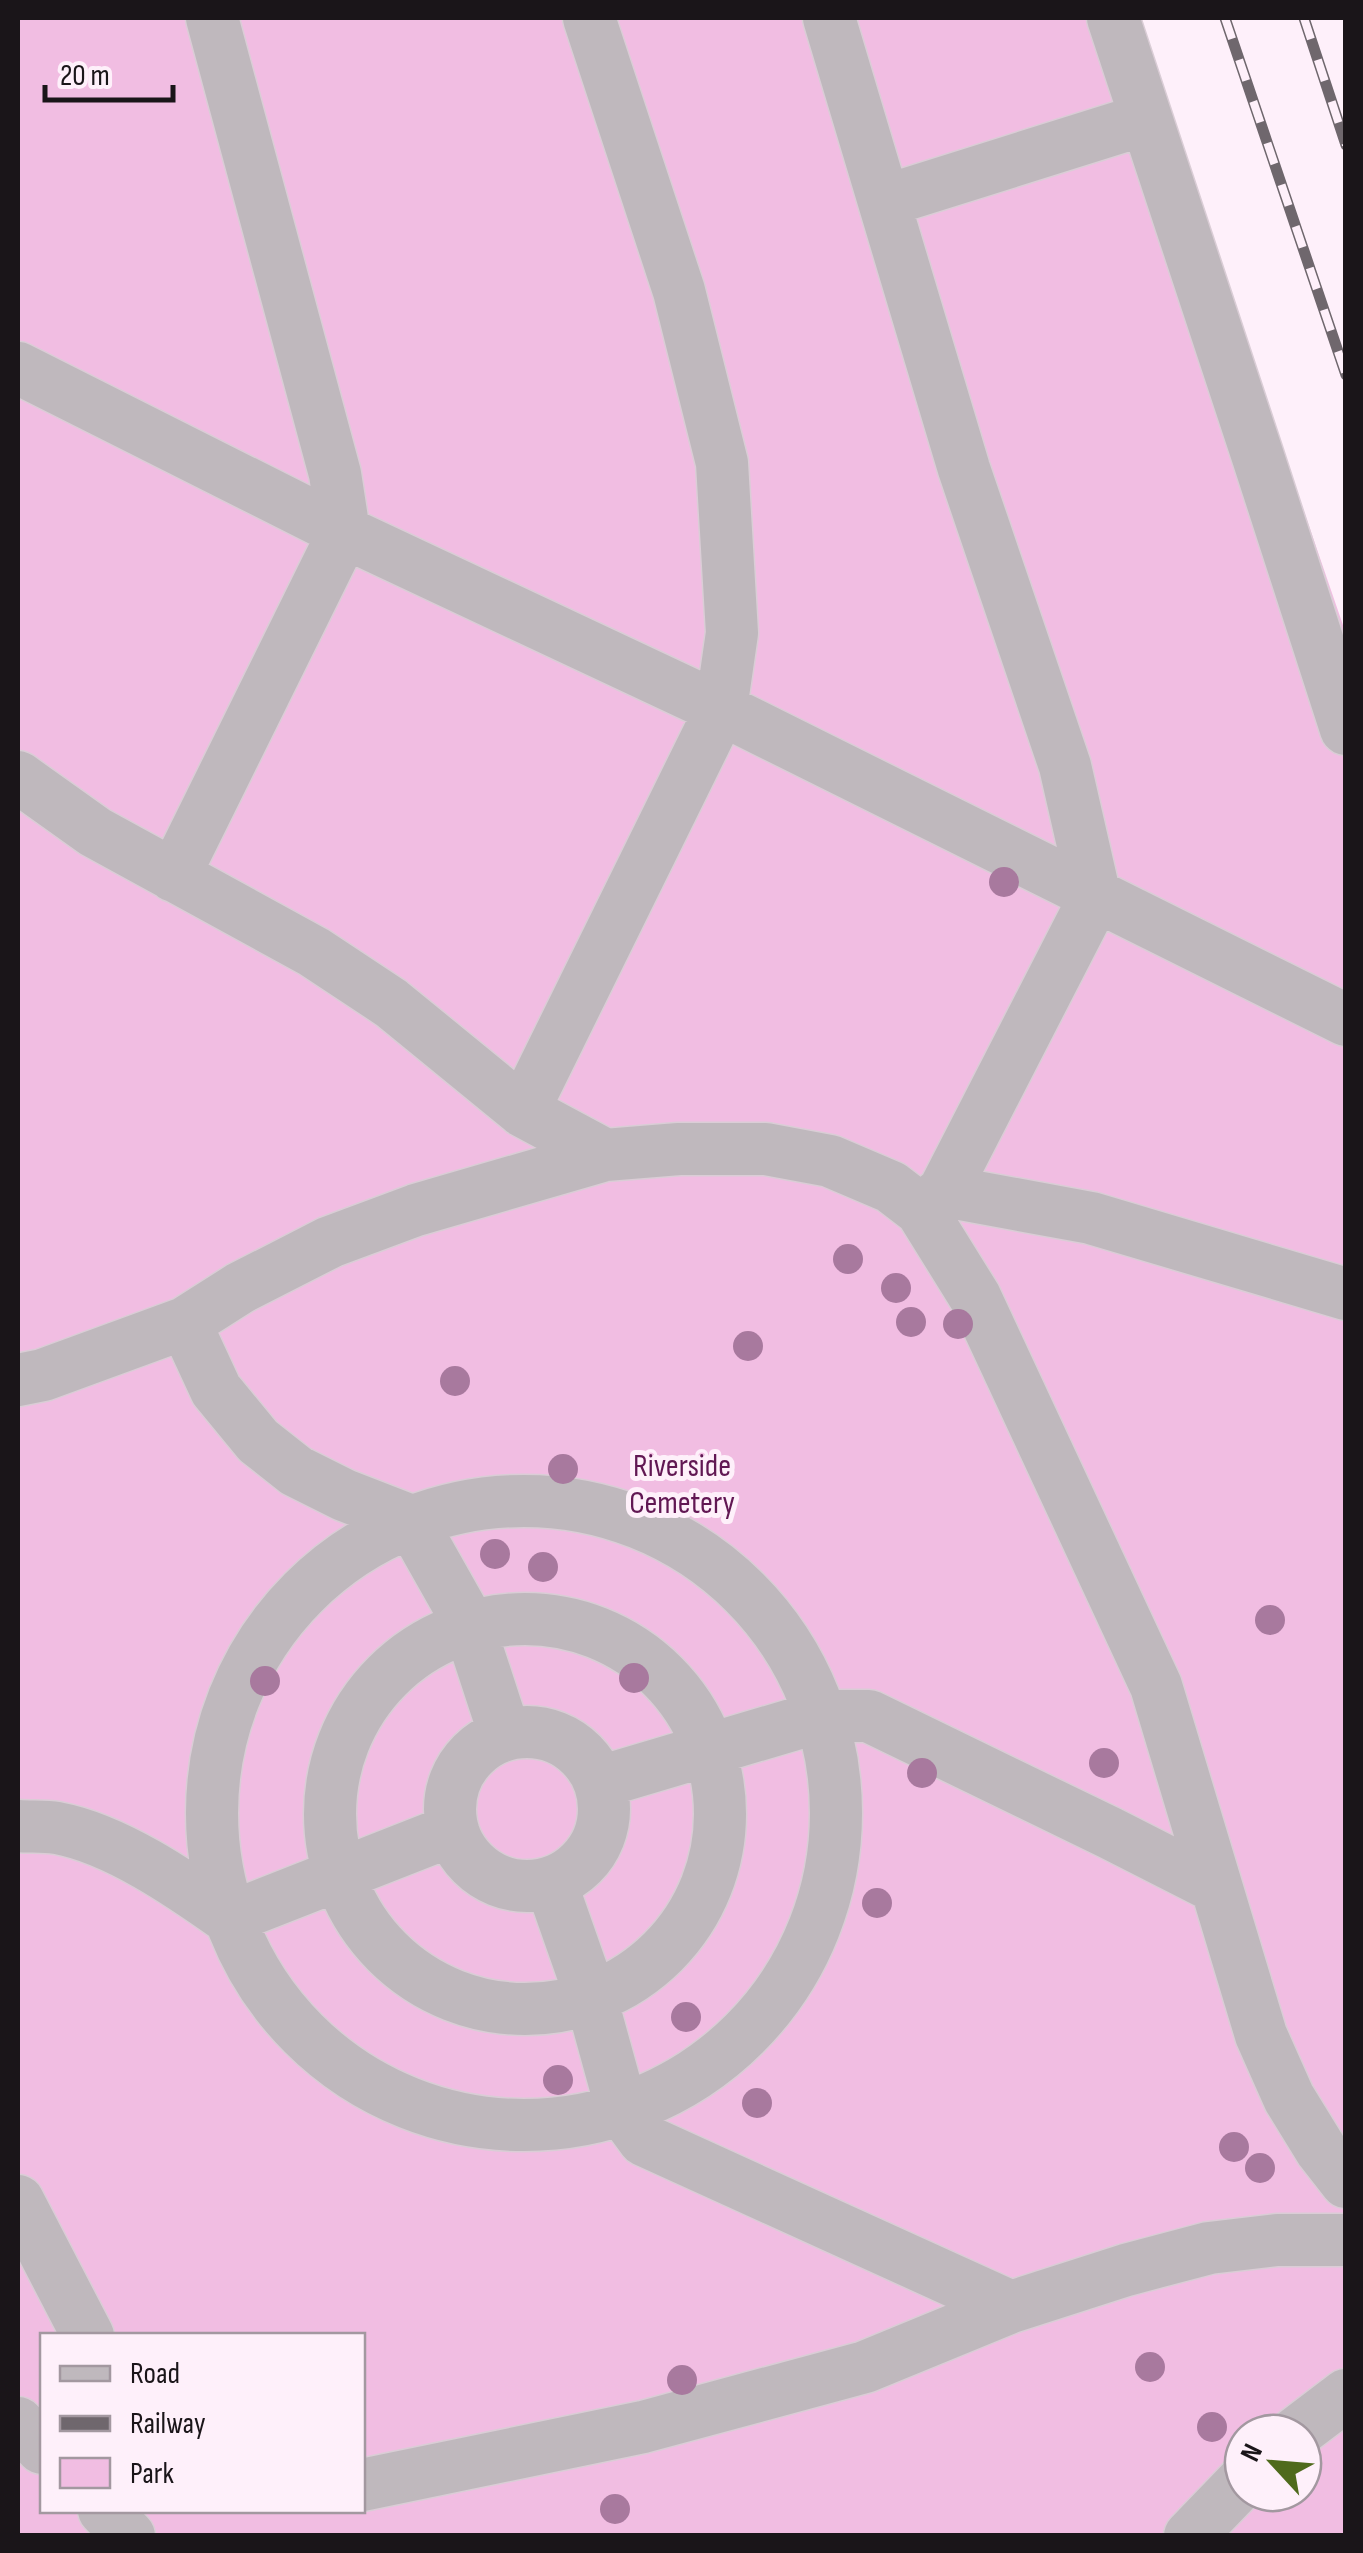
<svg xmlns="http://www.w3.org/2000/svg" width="1363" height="2553" viewBox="0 0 1363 2553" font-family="'Sofia Sans Condensed',sans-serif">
<rect width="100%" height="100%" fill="#fef0fa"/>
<path fill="#f1bde2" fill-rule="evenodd" d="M 18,18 L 1135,18 L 1345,631 L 1345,2535 L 18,2535 ZM 42,2336 L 362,2336 L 362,2510 L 42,2510 ZM 1243,2433 L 1303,2433 L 1303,2493 L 1243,2493 Z"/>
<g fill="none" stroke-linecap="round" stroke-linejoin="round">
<g stroke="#dacdd6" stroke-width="55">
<path id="minor" d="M 829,18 L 964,469 L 1065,766 L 1095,897 L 944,1191 L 921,1210
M 1113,18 L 1258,457 L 1346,729
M 885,201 L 1146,119
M 18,368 L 344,532 L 721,709 L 1346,1020
M 18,777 L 95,832 L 314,952 L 391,1003 L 523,1111 L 605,1155
M 174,876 L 344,532 L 335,474 L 212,18
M 523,1111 L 721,709 L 732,633 L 722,463 L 679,291 L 589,18
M 944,1191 L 1091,1218 L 1346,1294
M 185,1323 L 216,1390 L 258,1441 L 296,1471 L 344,1495 L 411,1521 L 468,1622 L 505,1735
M 18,1380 L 43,1375 L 185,1323 L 240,1288 L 330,1242 L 416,1210 L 605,1155 L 679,1149 L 766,1149 L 830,1161 L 891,1187 L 921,1210 L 975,1297 L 1156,1686 L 1261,2035 L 1289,2098 L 1321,2150 L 1346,2182
M212 1813a312 312 0 1 1 624 0a312 312 0 1 1-624 0Z
M330 1814a195 195 0 1 1 390 0a195 195 0 1 1-390 0Z
M450 1809a77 77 0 1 1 154 0a77 77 0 1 1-154 0Z
M 600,1782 L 822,1716 L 869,1716 L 1110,1833 L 1216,1887
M 18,1826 C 30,1827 44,1826 57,1828 C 116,1839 181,1884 229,1918 L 453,1830
M 551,1883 L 590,1994 L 622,2110 L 644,2140 L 1011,2307
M 18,2201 L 88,2336
M 18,2423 L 42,2448
M 1296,2433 L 1346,2395
M 362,2485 L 643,2427 L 865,2367 L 1011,2307 L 1126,2270 L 1209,2248 L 1277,2240 L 1346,2240
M 104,2510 L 129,2536
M 1190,2536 L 1243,2481"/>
</g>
<use href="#minor" stroke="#bfb8bd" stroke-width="52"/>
<g stroke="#6f676d" stroke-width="11">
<path id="rail" d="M 1225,18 L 1346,375
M 1304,18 L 1346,145"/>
</g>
<use href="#rail" stroke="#fef0fa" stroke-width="8" stroke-dasharray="22" stroke-linecap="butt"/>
</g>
<g fill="#a8799e">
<circle cx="1004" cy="882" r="15"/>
<circle cx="848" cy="1259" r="15"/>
<circle cx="896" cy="1288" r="15"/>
<circle cx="911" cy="1322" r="15"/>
<circle cx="958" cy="1324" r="15"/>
<circle cx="748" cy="1346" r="15"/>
<circle cx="455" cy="1381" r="15"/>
<circle cx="563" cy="1469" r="15"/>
<circle cx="495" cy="1554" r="15"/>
<circle cx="543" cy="1567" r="15"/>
<circle cx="1270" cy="1620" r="15"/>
<circle cx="634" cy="1678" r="15"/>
<circle cx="265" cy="1681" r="15"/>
<circle cx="1104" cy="1763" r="15"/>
<circle cx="922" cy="1773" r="15"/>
<circle cx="877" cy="1903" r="15"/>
<circle cx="686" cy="2017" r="15"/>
<circle cx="558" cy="2080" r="15"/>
<circle cx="757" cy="2103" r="15"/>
<circle cx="1234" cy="2147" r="15"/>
<circle cx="1260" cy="2168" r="15"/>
<circle cx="1150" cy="2367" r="15"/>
<circle cx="682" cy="2380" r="15"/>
<circle cx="1212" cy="2427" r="15"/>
<circle cx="615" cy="2509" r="15"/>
</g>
<g text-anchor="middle" stroke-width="10" stroke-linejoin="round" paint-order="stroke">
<g font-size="32" fill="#611753" stroke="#fef0fa">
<text x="682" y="1476">Riverside<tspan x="682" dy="37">Cemetery</tspan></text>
</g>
</g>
<rect width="1363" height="2553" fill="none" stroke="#1a1519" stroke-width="40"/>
<rect x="40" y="2333" width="325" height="180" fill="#fef0fa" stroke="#a398a0" stroke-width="2.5"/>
<rect x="60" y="2366" width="50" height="15" fill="#bfb8bd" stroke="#a398a0" stroke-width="2.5"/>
<text x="130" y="2383" font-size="30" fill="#1a1519">Road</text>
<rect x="60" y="2416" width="50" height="15" fill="#6f676d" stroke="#a398a0" stroke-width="2.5"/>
<text x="130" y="2433" font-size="30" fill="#1a1519">Railway</text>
<rect x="60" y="2458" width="50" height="30" fill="#f1bde2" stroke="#a398a0" stroke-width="2.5"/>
<text x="130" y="2483" font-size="30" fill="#1a1519">Park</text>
<g transform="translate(1273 2463) rotate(296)"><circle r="48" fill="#fef0fa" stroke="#a398a0" stroke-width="2.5"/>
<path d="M0-8L18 38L0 25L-18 38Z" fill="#4f6a1c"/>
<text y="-15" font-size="28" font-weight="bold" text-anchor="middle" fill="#1a1519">N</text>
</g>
<path d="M45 85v15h128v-15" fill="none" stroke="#1a1519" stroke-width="5"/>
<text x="60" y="85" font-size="30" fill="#1a1519" stroke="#fef0fa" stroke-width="8" paint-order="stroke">20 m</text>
</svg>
